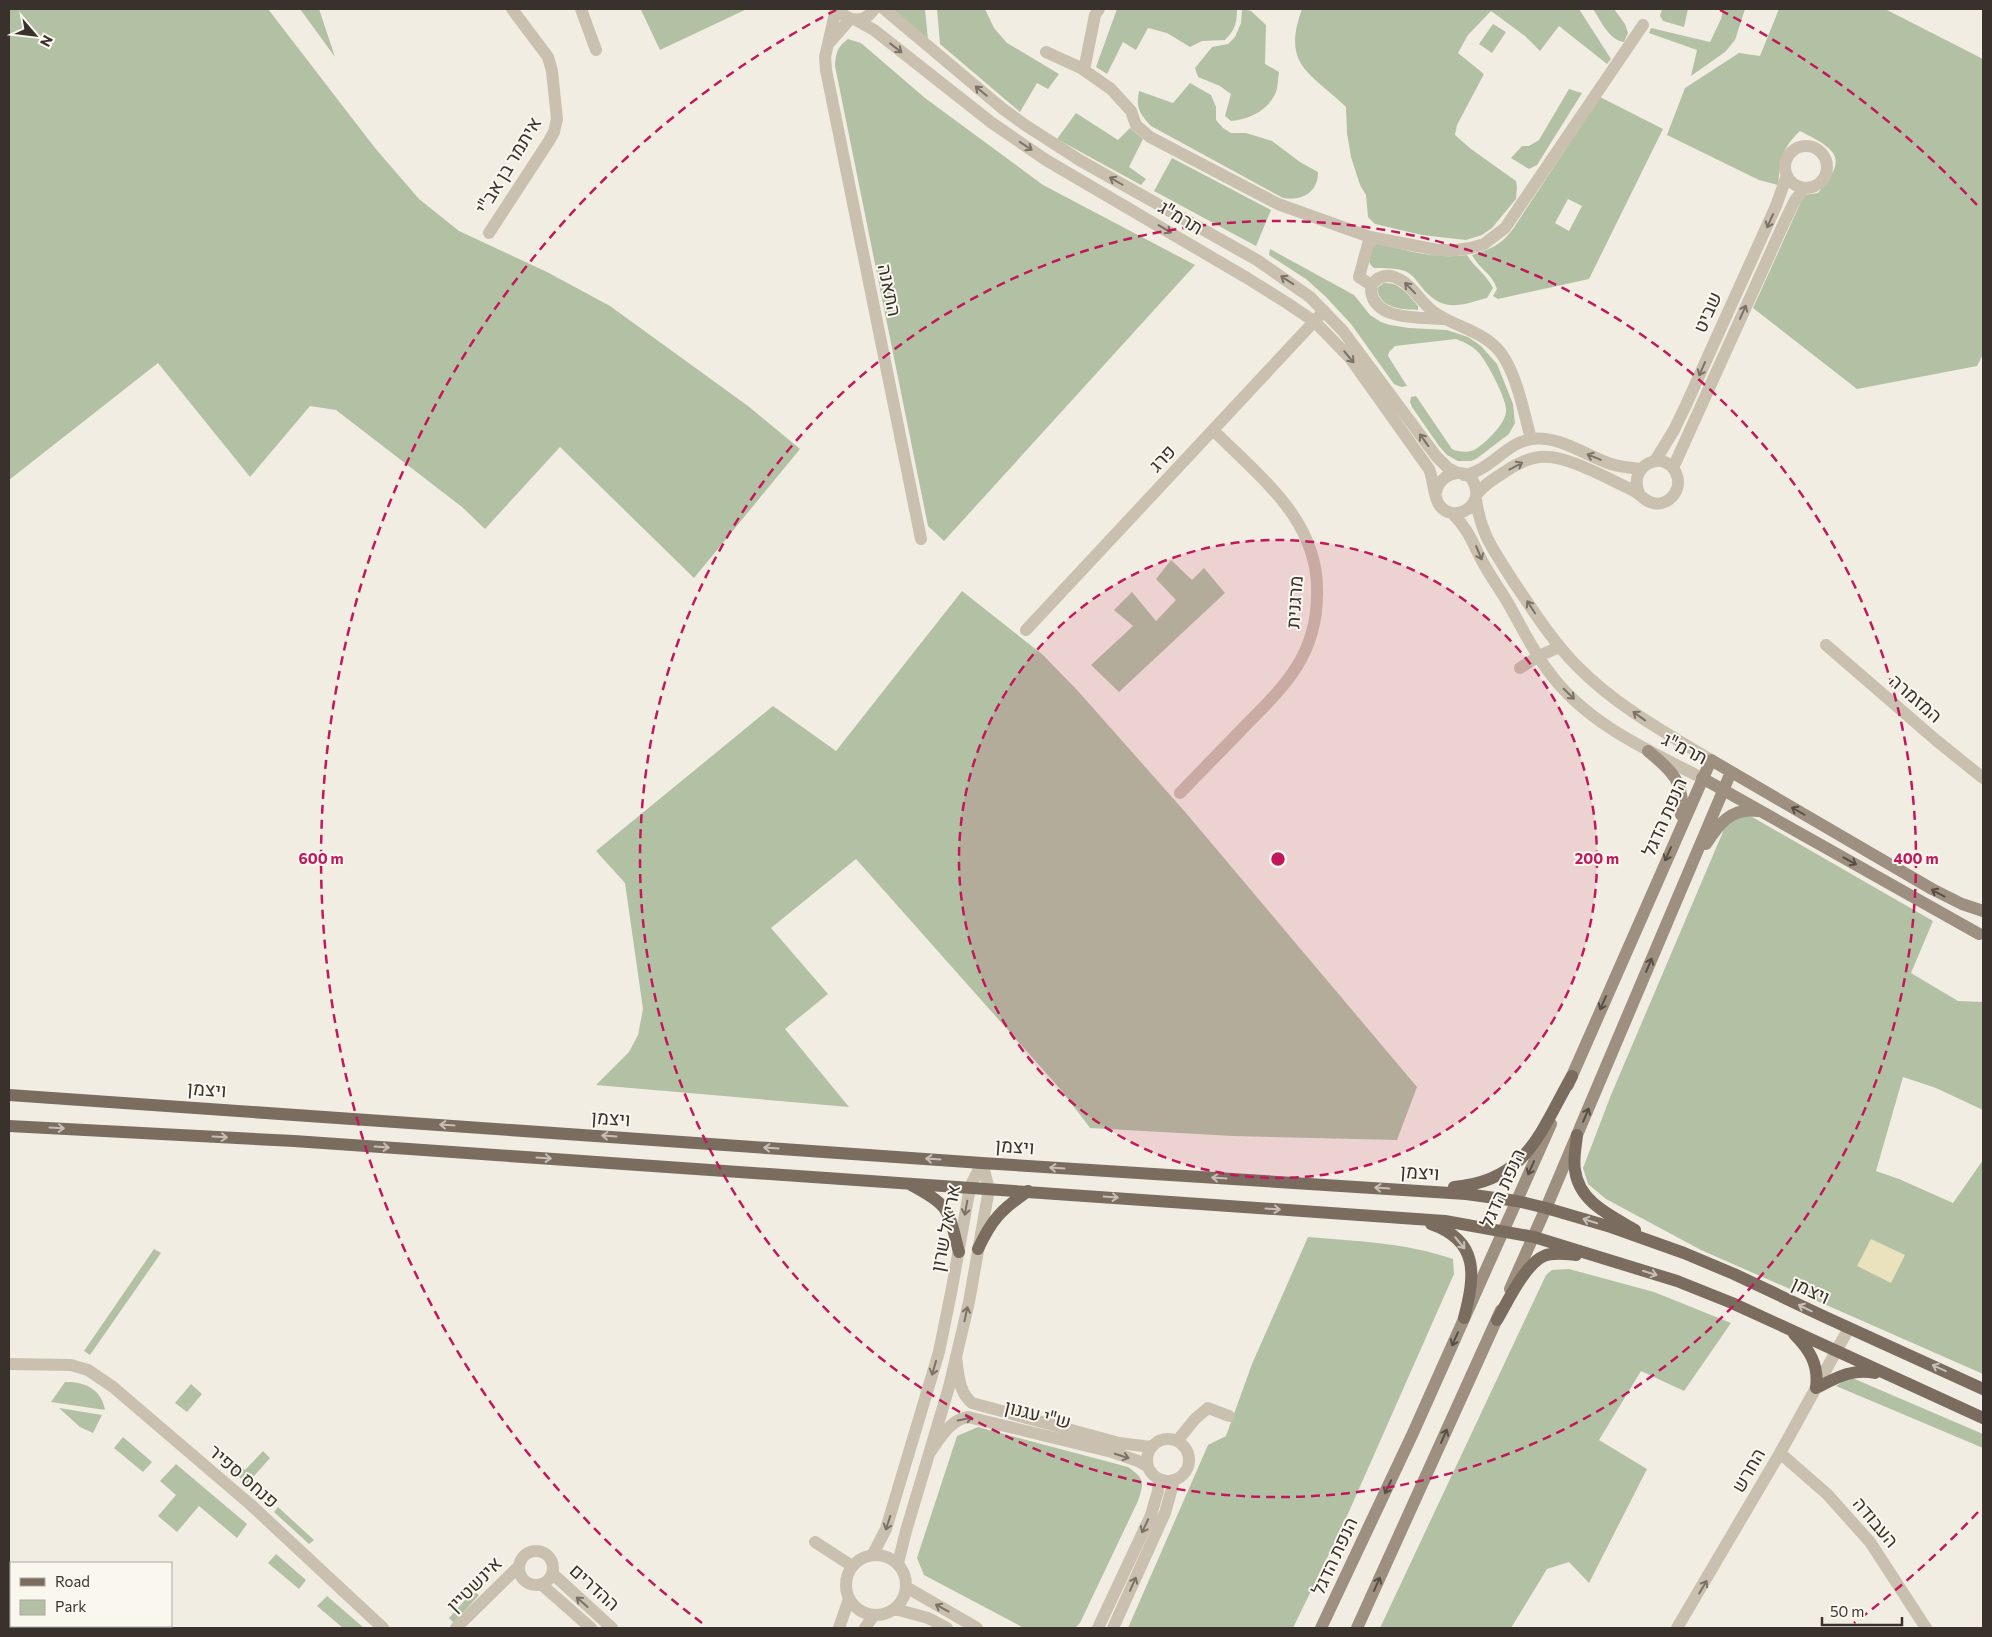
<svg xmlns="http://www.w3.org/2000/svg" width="1992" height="1637" viewBox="0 0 1992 1637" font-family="Commissioner,Heebo,sans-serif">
<rect width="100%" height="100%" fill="#f2ede2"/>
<path fill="#b2c1a3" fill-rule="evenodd" d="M 9,9 L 268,9 L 375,148 L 419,199 L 459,231 L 547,272 L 610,306 L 748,406 L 800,449 L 694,578 L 560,447 L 485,529 L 462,507 L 336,410 L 310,406 L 250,477 L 158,363 L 9,480 Z
M 300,9 L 319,9 L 335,57 Z
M 645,9 L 747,9 L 660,50 L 641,10 Z
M 893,9 L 925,9 L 928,40 Z
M 937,9 L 985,9 L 994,28 L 1007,43 L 1059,74 L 1048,89 L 1037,83 L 1020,112 L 940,44 Z
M 1117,9 L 1237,9 C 1237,23 1235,30 1225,40 L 1202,41 L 1190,47 L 1167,33 L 1148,28 L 1136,50 L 1123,42 L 1107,74 L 1096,67 Z
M 1242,9 L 1251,11 L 1266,25 L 1265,64 L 1279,72 C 1278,78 1278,86 1276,92 C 1268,111 1249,119 1231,121 L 1225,116 L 1231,94 L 1220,86 L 1198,77 L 1195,68 L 1212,47 L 1228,44 L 1235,37 L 1241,23 Z
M 1302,9 L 1579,9 L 1611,59 L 1607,64 L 1559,26 L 1540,51 L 1525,36 L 1491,11 L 1468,35 L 1458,53 L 1484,74 L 1457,125 L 1455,135 L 1471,149 L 1516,181 L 1517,187 L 1516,199 L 1492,228 L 1482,235 L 1466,240 L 1448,238 L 1422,235 L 1375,224 L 1368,217 L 1366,195 L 1360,185 L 1351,157 L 1347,133 L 1346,107 C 1311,73 1281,66 1302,9 Z
M 1593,9 L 1614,9 L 1625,24 L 1628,33 L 1624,42 C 1609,40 1601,21 1593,9 Z
M 1662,9 L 1688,9 L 1684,27 L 1663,21 L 1660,16 Z
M 1723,9 L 1745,9 L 1735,40 L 1725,52 L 1691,76 L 1697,50 L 1649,33 L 1651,28 L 1710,42 L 1721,19 Z
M 1779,9 L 1885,9 L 1983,59 L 1983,354 L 1977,366 L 1857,389 L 1753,308 L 1804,195 L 1818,193 C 1849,157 1837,150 1800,131 C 1781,149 1781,159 1778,185 L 1759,180 L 1667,135 L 1685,88 L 1739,53 L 1760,56 Z
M 1493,24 L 1506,32 L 1492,53 L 1479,44 Z
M 848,39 L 861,43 L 925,98 L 1043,185 L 1195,265 L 944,541 L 928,526 L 835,66 C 836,53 837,47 848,39 Z
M 1190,83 L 1211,95 L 1216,107 L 1216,120 L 1223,128 L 1231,133 L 1246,133 L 1272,141 L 1300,162 L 1318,172 C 1318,193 1302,201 1283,198 L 1151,126 C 1139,113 1136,108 1139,91 L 1173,103 Z
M 1569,89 L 1582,93 L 1537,165 L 1529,169 L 1511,158 L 1522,146 L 1529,146 L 1539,140 Z
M 1600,97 L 1663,129 L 1589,279 L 1498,299 L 1493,296 L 1497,289 C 1492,273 1480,270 1472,255 C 1492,248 1500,246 1513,229 ZM 1568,199 L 1582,206 L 1569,231 L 1555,223 Z
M 1076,113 L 1118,140 L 1130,128 L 1143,139 L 1129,167 L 1146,179 L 1141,185 L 1057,139 Z
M 1172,158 L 1271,210 L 1256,246 L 1154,191 Z
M 1382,244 C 1410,252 1438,259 1467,255 C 1474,267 1486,274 1493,288 L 1487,298 C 1461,305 1445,313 1424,290 C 1418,283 1414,275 1405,271 C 1396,268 1384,268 1374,268 C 1365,261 1370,254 1374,245 Z
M 1270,249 L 1354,295 L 1370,315 L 1381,322 L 1390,325 L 1409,328 L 1447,330 L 1468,337 L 1481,346 L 1497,364 L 1513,404 L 1515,423 L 1509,434 L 1476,459 L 1471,461 L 1458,461 L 1447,455 L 1439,446 L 1412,407 L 1410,402 L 1411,397 L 1416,396 L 1452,449 C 1458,452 1468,453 1474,450 C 1485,444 1505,424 1506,412 C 1508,401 1487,362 1479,353 C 1473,346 1464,342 1456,339 L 1395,346 L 1389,352 L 1388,356 L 1407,386 L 1401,387 L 1394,384 L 1351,324 L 1325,296 L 1306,279 L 1269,255 Z
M 1384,283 C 1400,282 1408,295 1418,306 L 1418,310 C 1401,309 1380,309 1377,288 Z
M 1171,560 L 1192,580 L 1204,568 L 1225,593 L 1119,692 L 1091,665 L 1133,626 L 1114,610 L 1132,592 L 1156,621 L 1176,600 L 1156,579 Z
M 962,591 L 1043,655 L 1078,691 L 1186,813 L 1417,1087 L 1397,1140 L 1233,1136 L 1090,1128 L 1062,1091 L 856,859 L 771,928 L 828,994 L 785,1029 L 849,1107 L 596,1085 L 629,1052 L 638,1035 L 643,1009 L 625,883 L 596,851 L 773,706 L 836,751 Z
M 1747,814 L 1933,921 L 1911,973 L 1958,1001 L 1983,1002 L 1983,1110 L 1936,1088 L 1903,1077 L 1876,1171 L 1899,1179 L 1953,1203 L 1983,1160 L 1983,1374 L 1701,1250 L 1606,1199 L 1588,1184 L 1583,1168 L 1611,1095 L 1725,827 L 1733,815 Z
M 1308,1237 C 1357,1241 1407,1243 1453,1259 L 1454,1274 L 1343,1525 L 1293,1628 L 1128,1628 L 1208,1445 L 1226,1436 L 1252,1364 Z
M 154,1249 L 161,1253 L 90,1355 L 84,1351 Z
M 1569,1269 L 1654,1292 L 1731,1323 L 1684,1391 L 1641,1371 L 1599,1440 L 1647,1469 L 1589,1583 L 1569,1562 L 1547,1569 L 1511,1628 L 1380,1628 L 1546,1275 L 1552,1270 Z
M 1850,1377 L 1983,1434 L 1983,1448 L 1836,1386 Z
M 65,1382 C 85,1381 102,1390 105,1410 L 51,1402 Z
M 191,1384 L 202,1394 L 187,1412 L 175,1403 Z
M 59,1408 L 102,1415 L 93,1433 L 80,1427 Z
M 978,1427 L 1128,1467 C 1145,1479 1144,1482 1138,1501 L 1080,1623 L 1075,1628 L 1024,1628 L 924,1575 L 917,1558 L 957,1436 Z
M 123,1437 L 152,1462 L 143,1472 L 114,1448 Z
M 219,1448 L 245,1470 L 263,1451 L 270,1458 L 247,1484 L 213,1454 Z
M 176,1464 L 247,1524 L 237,1538 L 199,1506 L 177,1532 L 158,1516 L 176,1495 L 160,1481 Z
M 278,1507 L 314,1540 L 309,1544 L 274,1512 Z
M 276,1554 L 306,1580 L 299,1589 L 268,1563 Z
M 473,1591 L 479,1595 L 454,1623 L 449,1618 Z
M 327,1596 L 364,1628 L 343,1628 L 317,1606 Z"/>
<path fill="#eae2bc" d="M 1871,1239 L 1905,1255 L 1891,1283 L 1857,1266 Z"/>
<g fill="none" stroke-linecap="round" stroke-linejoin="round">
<path stroke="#cac0af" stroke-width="12" d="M 581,9 L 596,50
M 836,9 L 825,57 L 826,70 L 921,539
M 830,42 L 850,19
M 1046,52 L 1081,68 L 1111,89 L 1131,111 L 1136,125 L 1150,137 L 1278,204 L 1370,237 L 1438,250 L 1456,250 L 1471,248 L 1484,244 L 1505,228 L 1643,25
M 1084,70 L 1095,15 L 1099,9
M1785 167a21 21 0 1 1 42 0a21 21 0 1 1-42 0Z
M 489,233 L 549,141 L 554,132 L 557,119 L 552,71 L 548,57 L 512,9
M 1370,237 L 1359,277 L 1371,285
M 1445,319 C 1420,317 1369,322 1371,285 C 1377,278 1385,274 1394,277 C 1412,283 1419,301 1434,312 C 1456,328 1483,330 1501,353 C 1517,375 1524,413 1531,439
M 1655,461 L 1674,430 L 1686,405 L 1776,206 L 1787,175
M 1673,468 L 1783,225 L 1794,202 L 1804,188
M 1464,475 C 1490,471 1506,443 1531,439 C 1559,435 1586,456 1611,464 C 1620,467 1631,468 1641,469
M 1477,494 C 1484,485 1493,479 1503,473 C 1516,464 1533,455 1549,457 C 1571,458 1614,481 1634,491 C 1640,494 1644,500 1650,502 C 1667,509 1684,490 1676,473 C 1665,448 1627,465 1639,493
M 1026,630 L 1324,311
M 1826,645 L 1937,741 L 1983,778
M 1520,668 L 1539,656 L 1559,647
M 1180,793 C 1202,770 1224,748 1246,725 C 1286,685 1317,654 1317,594 C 1318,565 1309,539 1293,515 C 1272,484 1240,457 1213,430
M 956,1358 C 959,1375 958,1391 972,1403 L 1119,1443 L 1151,1447
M1147 1460a21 21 0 1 1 42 0a21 21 0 1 1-42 0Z
M 1177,1441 L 1195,1419 L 1208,1408 L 1229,1416
M 931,1451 C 941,1437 950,1420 968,1417 L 1112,1452 L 1138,1461 L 1147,1466
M 1780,1453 L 1827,1494 L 1870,1542 L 1926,1628
M 815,1542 L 852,1566
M 1098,1628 L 1151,1515 L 1158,1491 L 1159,1480
M 1113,1628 L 1165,1513 L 1174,1481
M 1677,1628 L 1780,1453 L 1849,1328"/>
<path stroke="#cac0af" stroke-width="12" d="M 838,9 C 848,23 865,23 874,9
M 884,9 L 1003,109 L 1025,125 L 1081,161 L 1257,260 L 1310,297 L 1343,331 L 1436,456 L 1448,468 L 1458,473
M 856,20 L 874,30 L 992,123 L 1046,160 L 1247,278 L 1287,303 L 1315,322 L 1350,358 L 1429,469 C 1434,480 1433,497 1440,506 C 1453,522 1480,509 1476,489 C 1471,465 1441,470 1436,492
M 1476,499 C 1481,536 1494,550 1513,581 C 1533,610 1552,641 1577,666 C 1615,705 1664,732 1711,760
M 1452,513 C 1467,528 1471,539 1480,557 C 1488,573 1499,588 1508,603 C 1521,626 1533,651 1549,672 C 1586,723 1647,750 1702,778
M 9,1364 L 71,1365 L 88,1370 L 113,1387 L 251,1505 L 383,1628
M519 1568a17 17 0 1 1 34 0a17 17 0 1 1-34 0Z
M 873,1554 L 886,1529 L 939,1352 L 952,1288 L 970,1187 L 982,1163
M846 1585a30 30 0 1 1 60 0a30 30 0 1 1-60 0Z
M 898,1563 L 906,1531 L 949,1387 L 969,1302 L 989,1189 L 982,1163
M 553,1574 L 612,1628
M 541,1584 L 591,1628
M 906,1587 L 977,1628
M 895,1609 L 928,1618 L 947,1628
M 456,1628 L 519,1566
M 839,1628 L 849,1599
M 865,1628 L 874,1615"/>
<path stroke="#9e9080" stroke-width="12" d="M 1648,751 C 1671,770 1686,783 1681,815
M 1702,778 L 1979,934
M 1706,844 C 1719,824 1731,807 1758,811
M 1568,1085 L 1711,760 L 1932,889 L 1962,904 L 1983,911
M 1510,1289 L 1546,1208 L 1731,772
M 1321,1628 L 1413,1433 L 1551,1124
M 1357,1628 L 1501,1310"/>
<path stroke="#7a6c5f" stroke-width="12" d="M 9,1095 L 982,1163 L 1466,1194 L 1517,1201 L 1546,1208 L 1611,1227 L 1684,1253 L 1734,1274 L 1825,1317 L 1983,1389
M 9,1126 L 294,1141 L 1445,1221 L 1534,1237 L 1677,1281 L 1732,1303 L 1983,1418
M 1577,1135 C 1576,1146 1573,1159 1575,1170 C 1579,1202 1610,1215 1635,1230
M 911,1185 C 951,1206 948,1210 959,1252
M 1454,1187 C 1527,1181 1540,1132 1572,1076
M 1431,1224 C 1480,1241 1475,1276 1464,1318
M 978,1249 C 992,1219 1001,1210 1028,1191
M 1497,1320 C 1507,1303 1525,1264 1544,1256 C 1553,1252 1566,1254 1576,1255
M 1794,1334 C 1810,1350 1819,1365 1816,1388
M 1816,1388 C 1836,1378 1852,1368 1875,1373"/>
</g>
<defs><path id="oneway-shaft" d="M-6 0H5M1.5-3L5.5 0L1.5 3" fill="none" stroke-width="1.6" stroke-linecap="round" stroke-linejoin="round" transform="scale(1.25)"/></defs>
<g stroke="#7a7267">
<use href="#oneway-shaft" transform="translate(896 48) rotate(38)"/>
<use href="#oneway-shaft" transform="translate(981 91) rotate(-140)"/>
<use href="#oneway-shaft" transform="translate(1026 146) rotate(34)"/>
<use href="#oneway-shaft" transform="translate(1116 181) rotate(-150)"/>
<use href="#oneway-shaft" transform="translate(1770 221) rotate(114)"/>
<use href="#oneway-shaft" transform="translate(1165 229) rotate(31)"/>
<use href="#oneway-shaft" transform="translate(1287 280) rotate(-147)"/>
<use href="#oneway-shaft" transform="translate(1410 288) rotate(-134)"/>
<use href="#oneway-shaft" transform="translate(1743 312) rotate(-66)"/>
<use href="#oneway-shaft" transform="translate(1349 357) rotate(50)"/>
<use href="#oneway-shaft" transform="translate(1702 369) rotate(114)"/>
<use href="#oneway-shaft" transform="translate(1424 440) rotate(-126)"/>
<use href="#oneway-shaft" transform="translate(1594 457) rotate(-158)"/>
<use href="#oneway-shaft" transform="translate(1516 466) rotate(-28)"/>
<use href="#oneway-shaft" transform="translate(1479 553) rotate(67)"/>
<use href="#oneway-shaft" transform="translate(1531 607) rotate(-123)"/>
<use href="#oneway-shaft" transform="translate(1569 694) rotate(44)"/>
<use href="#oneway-shaft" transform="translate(1639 716) rotate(-144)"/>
<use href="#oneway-shaft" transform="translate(966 1208) rotate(100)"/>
<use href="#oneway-shaft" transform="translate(966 1314) rotate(-78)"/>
<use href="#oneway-shaft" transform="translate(934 1368) rotate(106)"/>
<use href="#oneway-shaft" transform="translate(965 1419) rotate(-12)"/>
<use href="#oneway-shaft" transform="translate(1122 1456) rotate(18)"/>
<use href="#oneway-shaft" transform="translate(888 1523) rotate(108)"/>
<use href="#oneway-shaft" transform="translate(1145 1526) rotate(115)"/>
<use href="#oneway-shaft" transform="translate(1133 1584) rotate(-66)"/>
<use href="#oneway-shaft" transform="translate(1703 1587) rotate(-59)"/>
<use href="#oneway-shaft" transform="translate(582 1602) rotate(-139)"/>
<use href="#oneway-shaft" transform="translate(942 1608) rotate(-151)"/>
</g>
<g stroke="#574e45">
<use href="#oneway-shaft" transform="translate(1798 811) rotate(-150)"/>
<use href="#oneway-shaft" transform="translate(1668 854) rotate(114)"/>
<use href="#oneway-shaft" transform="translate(1850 861) rotate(29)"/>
<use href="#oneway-shaft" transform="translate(1938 893) rotate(-152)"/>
<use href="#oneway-shaft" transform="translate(1649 965) rotate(-67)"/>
<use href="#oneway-shaft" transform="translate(1603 1003) rotate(114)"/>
<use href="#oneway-shaft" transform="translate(1586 1115) rotate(-67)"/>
<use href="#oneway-shaft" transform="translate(1531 1168) rotate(114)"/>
<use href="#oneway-shaft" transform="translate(1455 1339) rotate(114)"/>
<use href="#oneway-shaft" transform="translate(1444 1436) rotate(-66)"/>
<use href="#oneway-shaft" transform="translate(1388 1487) rotate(115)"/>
<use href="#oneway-shaft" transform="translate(1377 1584) rotate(-66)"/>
</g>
<g stroke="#c7bfb5">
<use href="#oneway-shaft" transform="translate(447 1125) rotate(-176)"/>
<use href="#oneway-shaft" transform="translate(57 1128) rotate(3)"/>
<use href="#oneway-shaft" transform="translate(609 1136) rotate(-176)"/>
<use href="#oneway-shaft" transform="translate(220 1137) rotate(3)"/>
<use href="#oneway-shaft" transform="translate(382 1147) rotate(4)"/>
<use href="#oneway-shaft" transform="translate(771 1148) rotate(-176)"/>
<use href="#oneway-shaft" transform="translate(544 1158) rotate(4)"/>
<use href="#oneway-shaft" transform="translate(933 1159) rotate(-176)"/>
<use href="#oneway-shaft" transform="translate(1057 1168) rotate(-176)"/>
<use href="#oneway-shaft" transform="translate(1219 1178) rotate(-176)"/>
<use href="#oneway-shaft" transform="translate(1382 1188) rotate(-176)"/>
<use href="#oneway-shaft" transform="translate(1111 1197) rotate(4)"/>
<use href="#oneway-shaft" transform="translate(1273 1209) rotate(4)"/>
<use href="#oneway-shaft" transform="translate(1590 1221) rotate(-163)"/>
<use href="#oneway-shaft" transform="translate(1460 1243) rotate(50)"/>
<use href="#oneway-shaft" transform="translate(1650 1273) rotate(18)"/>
<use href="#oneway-shaft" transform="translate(1805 1308) rotate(-154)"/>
<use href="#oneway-shaft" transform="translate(1939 1368) rotate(-155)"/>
</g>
<circle cx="1278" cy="859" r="319" fill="#c2185b" fill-opacity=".12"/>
<g fill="none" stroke="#c2185b" stroke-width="2.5" stroke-dasharray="9 6">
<circle cx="1278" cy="859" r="319"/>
<circle cx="1278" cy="859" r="638"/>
<path d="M1978 1512A957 957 0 0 1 1854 1623M702 1623A957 957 0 0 1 836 10M1720 10A957 957 0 0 1 1978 206"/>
</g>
<g text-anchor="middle" stroke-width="4" stroke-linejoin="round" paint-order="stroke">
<g font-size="19" fill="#39322c" stroke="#faf7ef">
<text transform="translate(508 165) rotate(-59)" y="7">איתמר בן אב"י</text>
<text transform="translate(1181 217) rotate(31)" y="7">תרמ"ג</text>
<text transform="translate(890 290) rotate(78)" y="7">התאנה</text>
<text transform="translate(1707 312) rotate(-66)" y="7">שביט</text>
<text transform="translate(1162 458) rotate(-47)" y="7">פרג</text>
<text transform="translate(1294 602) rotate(-86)" y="7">מרגנית</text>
<text transform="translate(1916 698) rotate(41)" y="7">המזמרה</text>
<text transform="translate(1685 748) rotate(27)" y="7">תרמ"ג</text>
<text transform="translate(1664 817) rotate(-66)" y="7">הנפת הדגל</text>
<text transform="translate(207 1089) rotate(4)" y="7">ויצמן</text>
<text transform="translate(611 1118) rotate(4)" y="7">ויצמן</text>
<text transform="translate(1015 1146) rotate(4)" y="7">ויצמן</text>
<text transform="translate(1420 1172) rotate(4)" y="7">ויצמן</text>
<text transform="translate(1502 1188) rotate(-66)" y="7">הנפת הדגל</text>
<text transform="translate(945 1228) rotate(-79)" y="7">אריאל שרון</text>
<text transform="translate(1811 1290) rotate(25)" y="7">ויצמן</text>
<text transform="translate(1038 1414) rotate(14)" y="7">ש"י עגנון</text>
<text transform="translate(1748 1470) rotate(-60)" y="7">החרש</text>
<text transform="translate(244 1476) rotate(41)" y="7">פנחס ספיר</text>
<text transform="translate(1876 1522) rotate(50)" y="7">העבודה</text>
<text transform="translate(1334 1556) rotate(-65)" y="7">הנפת הדגל</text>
<text transform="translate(474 1584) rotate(-45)" y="7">אינשטיין</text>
<text transform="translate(595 1587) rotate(42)" y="7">ההדרים</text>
</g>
</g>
<circle cx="1278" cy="859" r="8" fill="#c2185b" stroke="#faf7ef" stroke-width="2.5"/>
<g font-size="15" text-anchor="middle" font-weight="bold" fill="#c2185b" stroke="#faf7ef" stroke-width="4" stroke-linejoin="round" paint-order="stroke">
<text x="1597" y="864">200 m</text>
<text x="1916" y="864">400 m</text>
<text x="321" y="864">600 m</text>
</g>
<rect width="1992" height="1637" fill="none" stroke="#39322c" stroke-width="20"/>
<rect x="10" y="1562" width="162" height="65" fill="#faf7ef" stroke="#ada8a1"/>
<rect x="20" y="1578" width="25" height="8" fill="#7a6c5f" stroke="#ada8a1"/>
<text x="55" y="1587" font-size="15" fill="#39322c">Road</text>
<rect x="20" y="1600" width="25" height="15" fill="#b2c1a3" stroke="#ada8a1"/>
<text x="55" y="1612" font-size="15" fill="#39322c">Park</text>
<g transform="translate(35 35) rotate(118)" stroke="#faf7ef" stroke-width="4" paint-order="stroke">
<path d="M0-4L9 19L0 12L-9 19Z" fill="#39322c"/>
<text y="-8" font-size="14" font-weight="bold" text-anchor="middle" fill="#39322c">N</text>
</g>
<path d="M1822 1617v8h80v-8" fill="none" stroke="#39322c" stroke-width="2.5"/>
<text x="1830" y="1617" font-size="15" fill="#39322c" stroke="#faf7ef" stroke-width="4" paint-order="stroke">50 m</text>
</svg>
